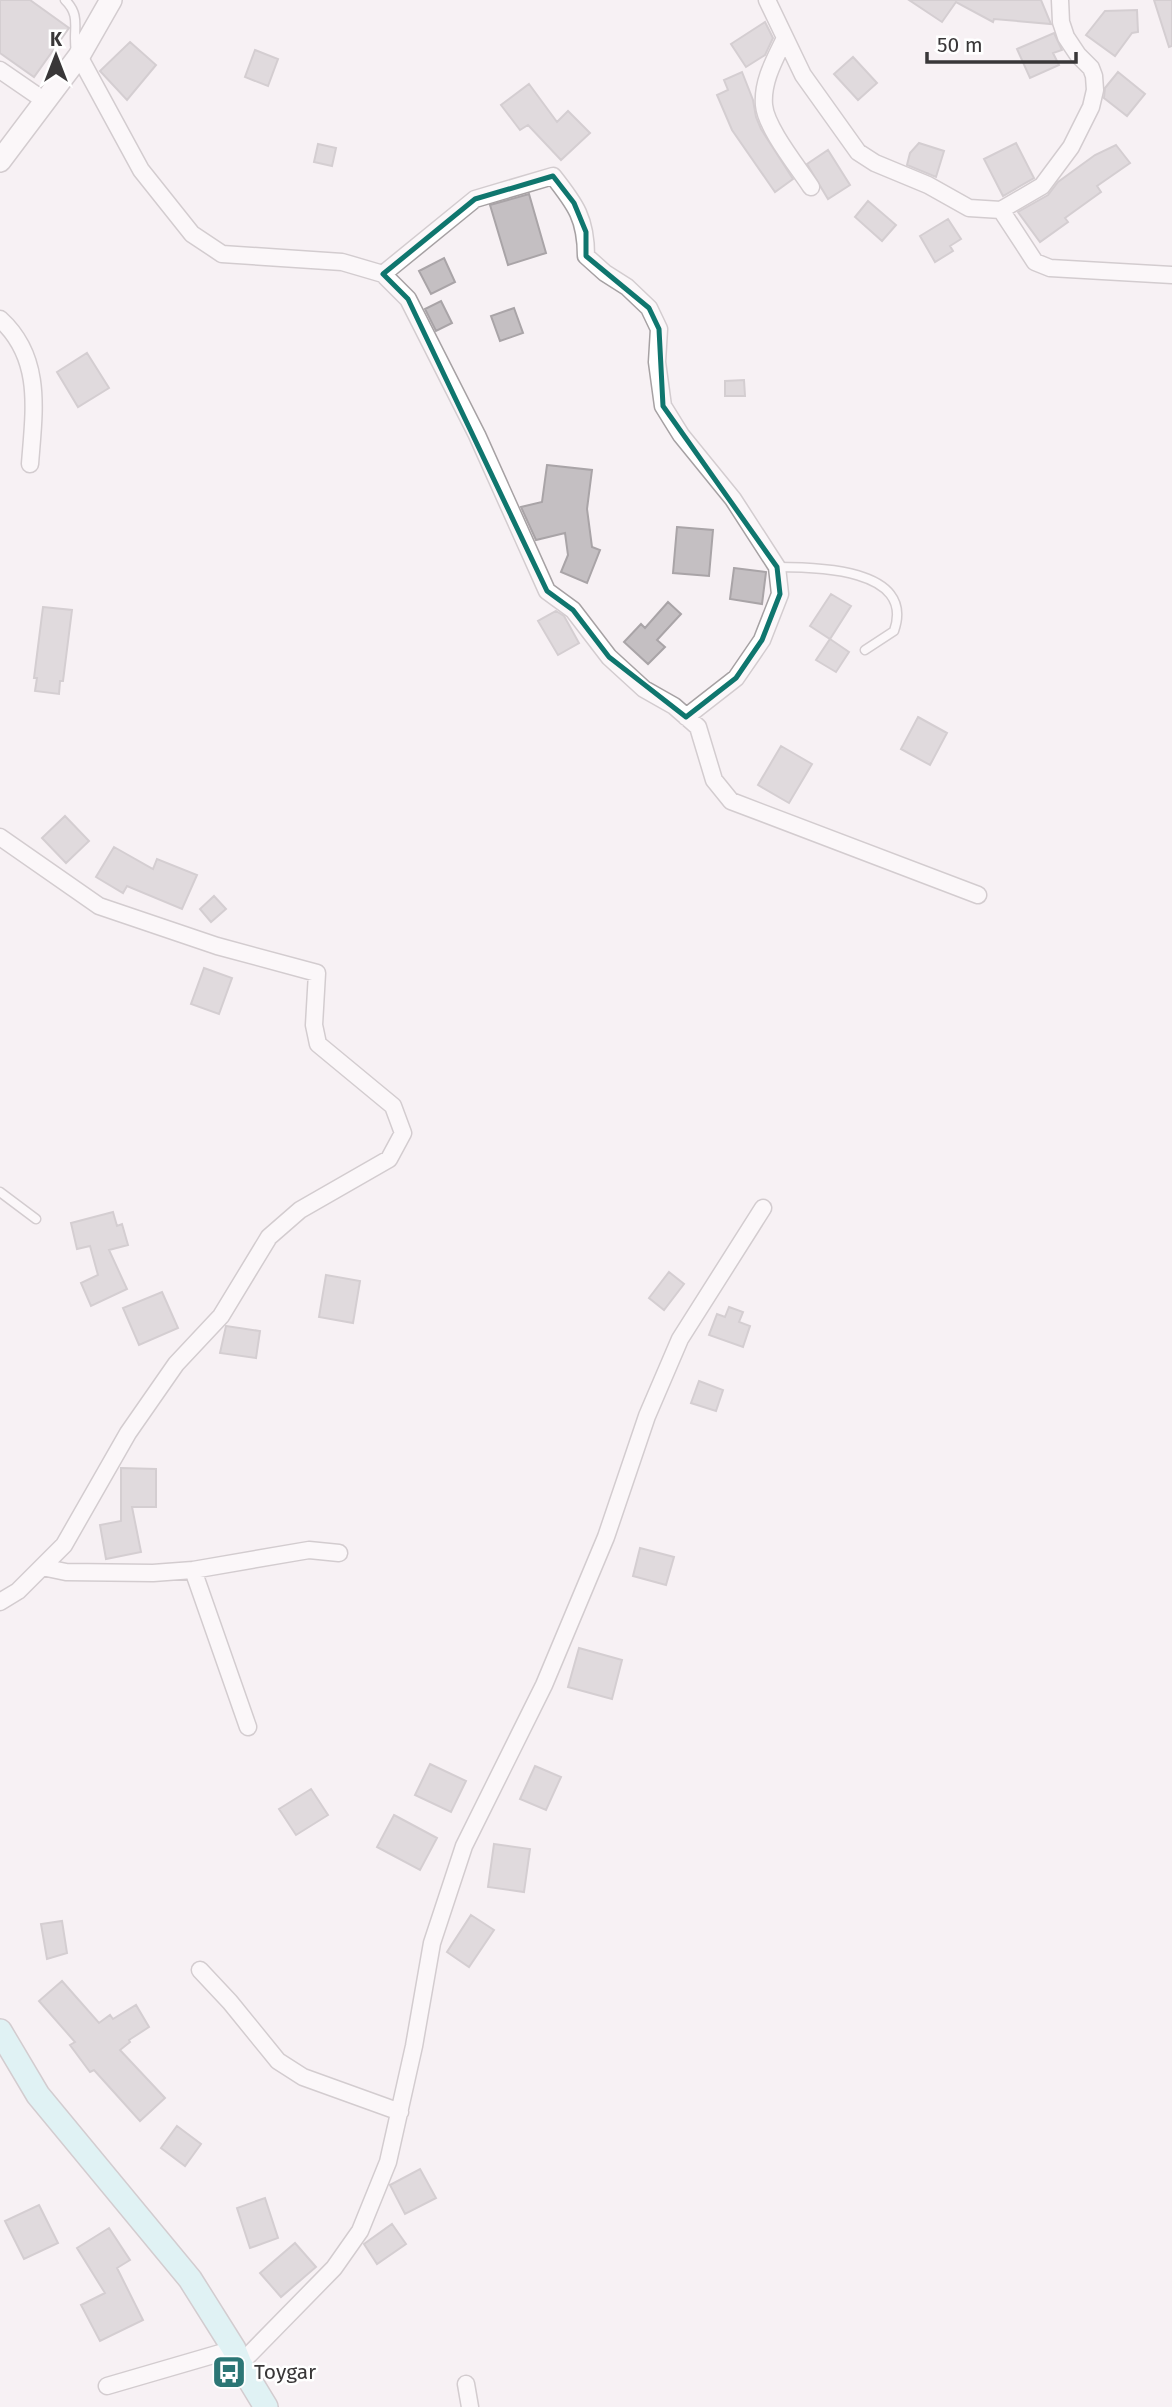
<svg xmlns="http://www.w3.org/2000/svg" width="1172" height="2407" viewBox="0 0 1172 2407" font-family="'Fira Sans',sans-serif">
<rect width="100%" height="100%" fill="#f7f1f4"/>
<path fill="#c4bfc2" stroke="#a9a4a7" stroke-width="2" d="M 0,0 L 30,0 L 69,28 L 34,77 L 0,53 Z
M 909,0 L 1041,0 L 1051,24 L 994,19 L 993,22 L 956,2 L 942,22 Z
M 1154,0 L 1172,0 L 1172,46 L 1169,47 Z
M 1137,10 L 1138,32 L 1132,33 L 1115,56 L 1086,35 L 1105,11 Z
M 765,22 L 773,38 L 765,55 L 746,67 L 731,44 Z
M 1054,33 L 1062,50 L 1053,53 L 1059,65 L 1030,78 L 1017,49 Z
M 130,42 L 156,65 L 127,100 L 100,71 Z
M 255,50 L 278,59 L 268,86 L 245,77 Z
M 853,57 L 877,83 L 858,100 L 834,74 Z
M 742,72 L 753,100 L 756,117 L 761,129 L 793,179 L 775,192 L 732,130 L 717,95 L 728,90 L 724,80 Z
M 1118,72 L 1145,94 L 1127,116 L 1104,98 L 1105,88 Z
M 529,84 L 557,122 L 568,111 L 590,133 L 561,160 L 528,125 L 520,130 L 501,105 Z
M 919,143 L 944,151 L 936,177 L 907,165 L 910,153 Z
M 1016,143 L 1034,178 L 1003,196 L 984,159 Z
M 318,144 L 336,148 L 332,166 L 314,162 Z
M 1116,145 L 1130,163 L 1097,186 L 1101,192 L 1065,218 L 1068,222 L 1040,242 L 1018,212 L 1048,195 L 1058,182 L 1095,155 Z
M 828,150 L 850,185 L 828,199 L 807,164 Z
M 529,194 L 546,253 L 508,265 L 490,205 Z
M 868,201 L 896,225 L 882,241 L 855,217 Z
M 948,219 L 961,239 L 950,246 L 953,251 L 935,262 L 920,236 Z
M 444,258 L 455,282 L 431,294 L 419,271 Z
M 441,301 L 452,323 L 436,331 L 425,309 Z
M 514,308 L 523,333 L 500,341 L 491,316 Z
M 87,353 L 109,388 L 78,407 L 57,372 Z
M 744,380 L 745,396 L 725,396 L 725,381 Z
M 547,465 L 592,470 L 587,509 L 592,547 L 600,550 L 587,583 L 561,572 L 568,555 L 565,533 L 536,540 L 521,507 L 542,502 Z
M 677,527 L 713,530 L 709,576 L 673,573 Z
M 734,568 L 766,572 L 762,604 L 730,599 Z
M 831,594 L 851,606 L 830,639 L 810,626 Z
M 668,602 L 681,614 L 657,640 L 665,647 L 648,664 L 624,642 L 641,624 L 645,628 Z
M 43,607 L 72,610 L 63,681 L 60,681 L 59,694 L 35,691 L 37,678 L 34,678 Z
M 556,611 L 564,616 L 579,643 L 558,655 L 538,621 Z
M 830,639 L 849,652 L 836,672 L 816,660 Z
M 918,717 L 947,733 L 930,765 L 901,749 Z
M 781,746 L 812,764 L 789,803 L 758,785 Z
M 65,816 L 89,841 L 66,863 L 42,838 Z
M 114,847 L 153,869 L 157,859 L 197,875 L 182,909 L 127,886 L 123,893 L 96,877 Z
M 214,896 L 226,909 L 211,922 L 200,909 Z
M 204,968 L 232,978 L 219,1014 L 191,1004 Z
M 113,1212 L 117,1226 L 122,1224 L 128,1245 L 109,1250 L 127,1289 L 91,1306 L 81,1283 L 98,1275 L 90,1246 L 77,1249 L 71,1223 Z
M 669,1272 L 684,1284 L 664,1310 L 649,1298 Z
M 326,1275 L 360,1281 L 353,1323 L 319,1317 Z
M 162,1292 L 178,1328 L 139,1345 L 123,1308 Z
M 729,1307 L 743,1312 L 739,1322 L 750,1326 L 743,1347 L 709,1335 L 717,1314 L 725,1317 Z
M 226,1326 L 260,1331 L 256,1358 L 220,1353 Z
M 699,1381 L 723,1390 L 716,1411 L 691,1403 Z
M 121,1468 L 156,1469 L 156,1507 L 132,1507 L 141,1552 L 106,1559 L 100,1525 L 121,1521 Z
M 640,1548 L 674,1557 L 666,1585 L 633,1576 Z
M 579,1648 L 622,1660 L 612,1699 L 568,1687 Z
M 430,1764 L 466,1781 L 451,1812 L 415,1795 Z
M 535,1766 L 561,1777 L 546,1810 L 520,1799 Z
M 311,1789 L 328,1815 L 296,1835 L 279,1809 Z
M 394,1815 L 437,1838 L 420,1870 L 377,1847 Z
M 494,1844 L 530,1849 L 524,1892 L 488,1887 Z
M 471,1915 L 494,1930 L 469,1967 L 447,1952 Z
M 62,1921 L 67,1953 L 47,1959 L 41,1924 Z
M 62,1981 L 99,2023 L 110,2015 L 113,2019 L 136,2005 L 149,2027 L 129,2040 L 130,2042 L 120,2050 L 165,2098 L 140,2121 L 94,2070 L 90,2072 L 70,2045 L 75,2042 L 39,2001 Z
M 177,2126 L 201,2144 L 185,2166 L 161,2148 Z
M 420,2169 L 436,2198 L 405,2214 L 390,2185 Z
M 265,2198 L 278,2238 L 250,2248 L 237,2208 Z
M 39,2205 L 58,2243 L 24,2259 L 5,2221 Z
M 392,2224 L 406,2244 L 377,2264 L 364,2244 Z
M 109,2228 L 130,2260 L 117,2268 L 143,2320 L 100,2341 L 81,2305 L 105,2293 L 77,2248 Z
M 295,2243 L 316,2267 L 281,2297 L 260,2273 Z"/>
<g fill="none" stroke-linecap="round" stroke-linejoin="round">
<g stroke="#a6a1a3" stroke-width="11">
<path id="service" d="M 65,0 C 82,16 72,31 76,51
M 777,567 C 815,567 916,568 894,631 L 865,650
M 0,1192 L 36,1219"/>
</g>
<g stroke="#a6a1a3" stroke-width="19">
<path id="minor" d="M 767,0 L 803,75 L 858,152 L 875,163 L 928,185 L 969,208 L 1001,210 L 1042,186 L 1071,147 L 1091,107 L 1095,90 L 1094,76 L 1091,68 L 1078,55 L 1066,37 L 1061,22 L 1060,0
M 785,38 C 775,59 762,81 764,105 C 766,128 798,167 811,187
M 79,56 L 141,170 L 192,234 L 222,254 L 342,262 L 383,274 L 408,299 L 477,435 L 547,591 L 573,610 L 609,657 L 644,689 L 674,706 L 698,727 L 714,780 L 731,801 L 978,895
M 0,70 L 45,101
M 1001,210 L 1035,262 L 1050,268 L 1172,275
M 383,274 L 475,199 L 553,176 C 576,205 586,219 586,256 L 605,273 L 627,287 L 649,308 L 659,329 L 657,362 L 663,406 L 681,435 L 733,499 L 777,567 L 780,594 L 762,640 L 736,678 L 686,717
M 0,319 C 43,358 34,411 30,464
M 0,837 L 99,906 L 217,946 L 317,973 L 314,1025 L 318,1044 L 393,1106 L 403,1133 L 389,1159 L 300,1210 L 269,1237 L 221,1316 L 176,1364 L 128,1433 L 64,1545 L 18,1591 L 0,1602
M 42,1567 L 66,1572 L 153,1573 L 193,1570 L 309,1550 L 339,1553
M 193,1570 L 248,1727
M 200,1970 L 230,2002 L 278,2061 L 303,2077 L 400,2112
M 240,2364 L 334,2268 L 360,2231 L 388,2162 L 414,2046 L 432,1943 L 464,1846 L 544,1685 L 606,1537 L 647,1416 L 680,1339 L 763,1208
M 466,2384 L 470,2407
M 107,2386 L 234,2349"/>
</g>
<g stroke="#a6a1a3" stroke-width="24">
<path id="tertiary" d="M 0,161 L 79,56 L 111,0"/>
</g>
<g stroke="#a6a1a3" stroke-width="26">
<path id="secondary" d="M 0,2031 L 38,2095 L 190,2279 L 234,2349 L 240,2364 L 266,2407"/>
</g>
<use href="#service" stroke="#fff" stroke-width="8"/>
<use href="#minor" stroke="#fff" stroke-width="16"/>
<use href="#tertiary" stroke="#fff" stroke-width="21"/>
<use href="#secondary" stroke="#c3f4f4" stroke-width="23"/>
</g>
<path d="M0 0H1172V2407H0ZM 553,176 L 574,203 L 586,232 L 586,256 L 649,308 L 659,329 L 663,406 L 777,567 L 780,594 L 762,640 L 736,678 L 686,717 L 609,657 L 573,610 L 547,591 L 408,299 L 383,274 L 475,199 Z" fill="#f7f1f4" fill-opacity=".55" fill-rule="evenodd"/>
<path fill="none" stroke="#0f766e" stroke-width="5" stroke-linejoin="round" d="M 553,176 L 574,203 L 586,232 L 586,256 L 649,308 L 659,329 L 663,406 L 777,567 L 780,594 L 762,640 L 736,678 L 686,717 L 609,657 L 573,610 L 547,591 L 408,299 L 383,274 L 475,199 Z"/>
<defs>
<g id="bus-square" transform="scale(1.75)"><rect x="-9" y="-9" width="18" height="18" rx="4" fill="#2c7675" stroke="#fff"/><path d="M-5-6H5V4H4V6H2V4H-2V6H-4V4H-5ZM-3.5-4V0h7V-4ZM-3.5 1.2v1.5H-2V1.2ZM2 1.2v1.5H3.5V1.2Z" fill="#fff"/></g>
</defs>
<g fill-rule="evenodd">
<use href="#bus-square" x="229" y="2372"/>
</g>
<g text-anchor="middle" stroke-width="5" stroke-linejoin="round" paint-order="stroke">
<g font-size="21" fill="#393738" stroke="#fff" text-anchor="start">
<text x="254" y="2379">Toygar</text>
</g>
</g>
<g transform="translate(56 56)" stroke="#ffffff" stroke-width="5" paint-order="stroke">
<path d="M0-5L12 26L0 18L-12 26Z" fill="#393738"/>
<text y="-10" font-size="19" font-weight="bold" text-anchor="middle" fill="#393738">K</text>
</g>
<path d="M927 52v10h149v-10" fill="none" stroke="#393738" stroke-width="3.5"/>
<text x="937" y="52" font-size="21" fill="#393738" stroke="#ffffff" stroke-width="5" paint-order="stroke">50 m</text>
</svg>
